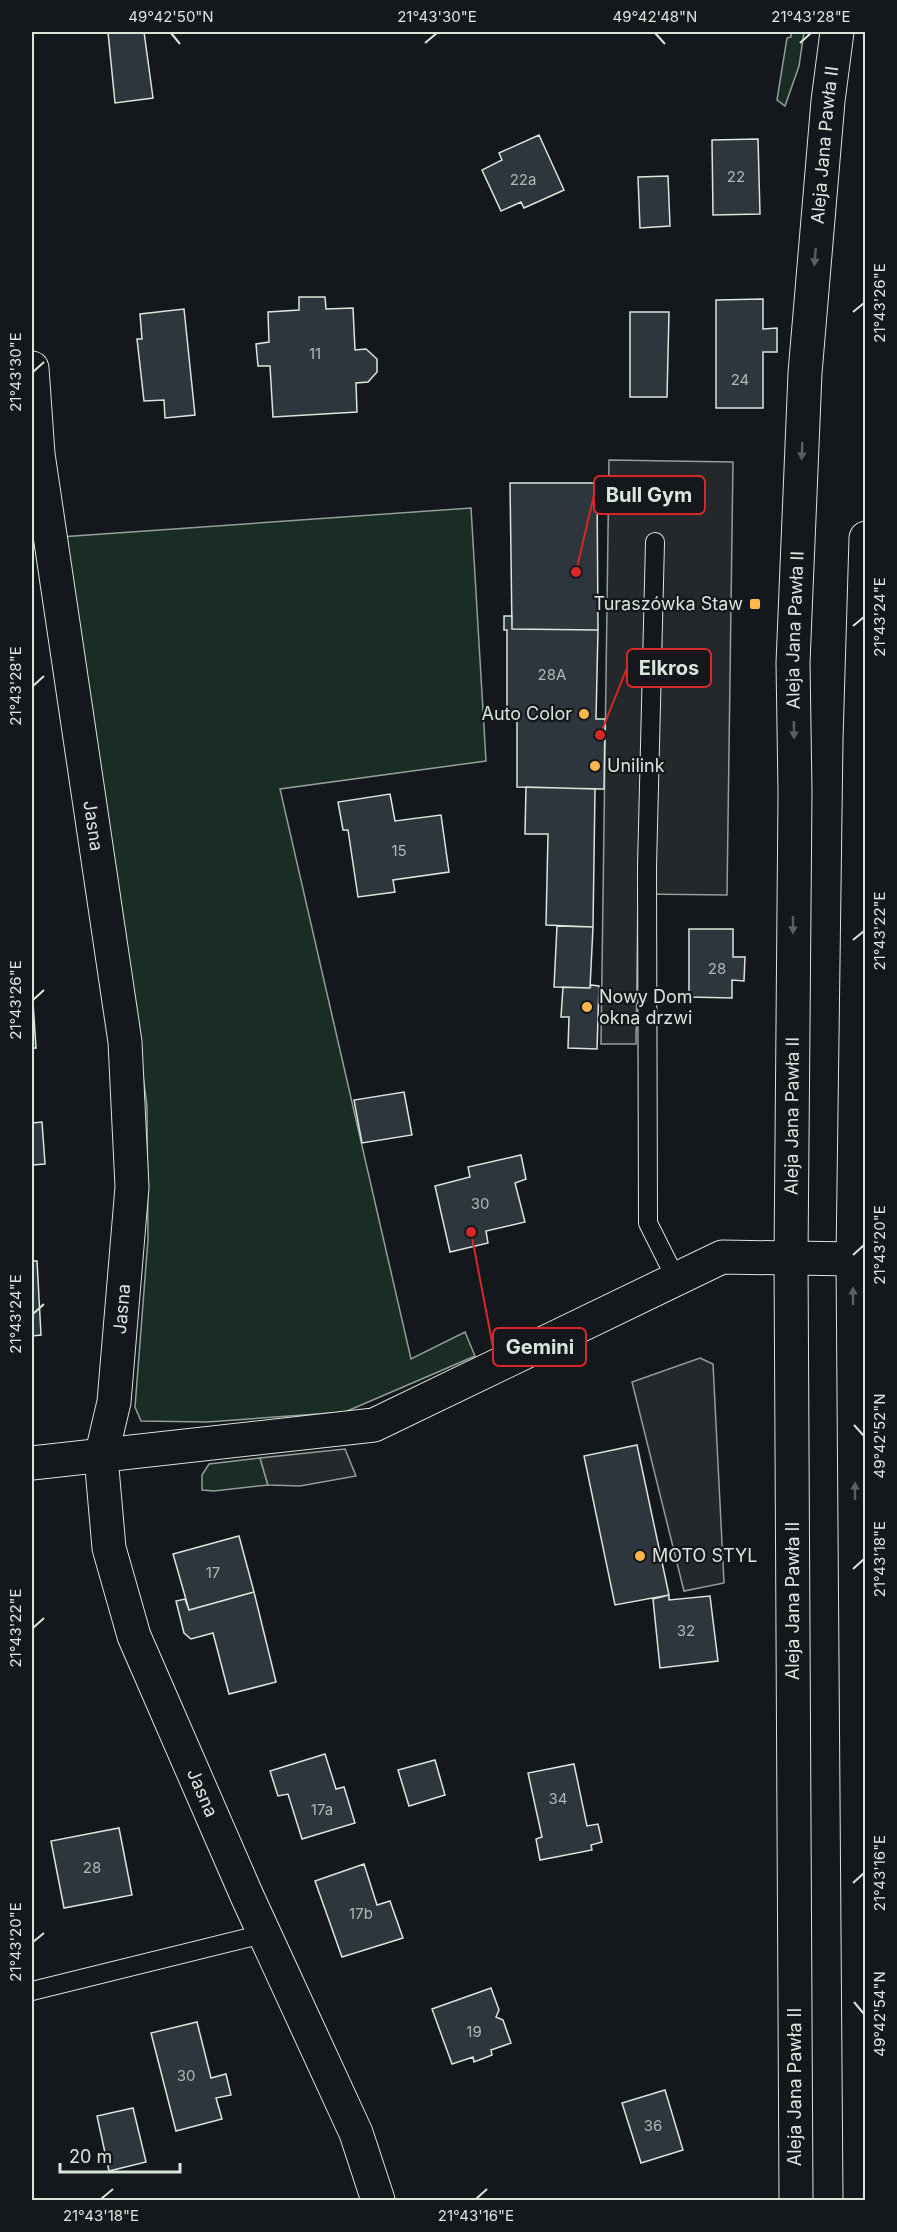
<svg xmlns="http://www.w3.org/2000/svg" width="897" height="2232" viewBox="0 0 897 2232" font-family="Inter,sans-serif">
<rect width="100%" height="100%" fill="#14181c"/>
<path fill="#1a2d24" stroke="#939e99" stroke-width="1.5" d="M 791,32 L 804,32 L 799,66 L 785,106 L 777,100 L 787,38 L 791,37 Z
M 471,508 L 486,761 L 280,789 L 411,1359 L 465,1332 L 475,1356 L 345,1412 L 207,1422 L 141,1421 L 135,1407 L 148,1239 L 147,1106 L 120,897 L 105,819 L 60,537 Z
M 260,1458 L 268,1485 L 214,1491 L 202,1490 L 202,1475 L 209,1464 Z"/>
<path fill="#24282b" stroke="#939e99" stroke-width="1.5" d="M 609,460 L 733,462 L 727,895 L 638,894 L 636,1044 L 601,1044 Z
M 700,1358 L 713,1364 L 724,1583 L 684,1591 L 632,1382 Z
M 345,1449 L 356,1476 L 300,1486 L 268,1485 L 260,1458 Z"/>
<path fill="#2c363c" stroke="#d8e6dc" stroke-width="1.5" d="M 108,32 L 144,32 L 153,98 L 115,103 Z
M 539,135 L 564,190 L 524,208 L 521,202 L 501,211 L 482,170 L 502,160 L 499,153 Z
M 758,139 L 760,214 L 713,215 L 712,140 Z
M 668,176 L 670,226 L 640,228 L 638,177 Z
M 299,297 L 325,297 L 326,309 L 353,308 L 355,350 L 366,349 L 377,359 L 377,372 L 368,382 L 356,383 L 357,412 L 273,417 L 270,366 L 258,366 L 256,344 L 269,342 L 268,312 L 299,310 Z
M 763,299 L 763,329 L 777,328 L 777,352 L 763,352 L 763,408 L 716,408 L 716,300 Z
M 184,309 L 195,415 L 165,418 L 164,400 L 144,401 L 137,339 L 142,339 L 140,314 Z
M 630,312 L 669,312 L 667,397 L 630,397 Z
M 510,483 L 597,483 L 598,630 L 512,629 Z
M 504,616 L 512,616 L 512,629 L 598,630 L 596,719 L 605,719 L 604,789 L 517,787 L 517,719 L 507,719 L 507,630 L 504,630 Z
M 526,787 L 595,789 L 593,927 L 546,925 L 548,834 L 525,834 Z
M 390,794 L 395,821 L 441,815 L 449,872 L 393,880 L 395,892 L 358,897 L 348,830 L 343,830 L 338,802 Z
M 557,926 L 593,927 L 590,988 L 554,987 Z
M 689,929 L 733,929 L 733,957 L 745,957 L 744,981 L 732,980 L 732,998 L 689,997 Z
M 591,985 L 599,986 L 597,1049 L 568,1048 L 569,1017 L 561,1017 L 563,987 L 590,988 Z
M 32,987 L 36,1048 L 32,1048 Z
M 404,1092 L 412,1135 L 362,1143 L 354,1100 Z
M 32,1110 L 32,1123 L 42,1122 L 45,1164 L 32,1165 Z
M 521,1155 L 526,1179 L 515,1183 L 525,1222 L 486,1231 L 488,1243 L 450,1252 L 435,1186 L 470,1177 L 468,1167 Z
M 32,1261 L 37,1261 L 41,1335 L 32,1336 Z
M 637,1445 L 669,1595 L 615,1605 L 584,1456 Z
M 239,1536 L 254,1592 L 189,1610 L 173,1554 Z
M 254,1592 L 276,1682 L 229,1694 L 213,1633 L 191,1639 L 184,1633 L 176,1601 L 185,1599 L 189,1610 Z
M 669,1595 L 669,1600 L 710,1596 L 718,1661 L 660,1668 L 653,1599 Z
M 325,1754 L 336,1789 L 344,1787 L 355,1823 L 302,1839 L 288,1794 L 278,1796 L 270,1771 Z
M 435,1760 L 445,1795 L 409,1806 L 398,1770 Z
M 574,1764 L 587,1826 L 598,1824 L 602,1842 L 591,1845 L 592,1850 L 540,1860 L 536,1839 L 542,1837 L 528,1773 Z
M 119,1828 L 132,1895 L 64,1908 L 51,1841 Z
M 364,1864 L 377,1905 L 390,1901 L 403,1938 L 342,1957 L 315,1881 Z
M 491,1988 L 499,2010 L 496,2017 L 503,2020 L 511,2043 L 491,2050 L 492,2055 L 474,2062 L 473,2057 L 452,2064 L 432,2009 Z
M 197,2022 L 211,2078 L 226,2074 L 231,2095 L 216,2098 L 222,2119 L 176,2131 L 151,2033 Z
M 665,2090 L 683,2150 L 641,2163 L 622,2103 Z
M 133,2108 L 146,2162 L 109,2171 L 97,2116 Z"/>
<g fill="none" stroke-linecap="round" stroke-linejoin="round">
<g stroke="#d8e6dc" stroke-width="20">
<path id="lane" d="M 655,542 L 647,867 L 648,1223 L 676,1279
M 32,1991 L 263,1934"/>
</g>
<g stroke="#d8e6dc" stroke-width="35">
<g id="street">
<path id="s1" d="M 32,368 L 38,454 L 125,1042 L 132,1187 L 114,1402 L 101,1457 L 109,1548 L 134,1636 L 247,1896 L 356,2133 L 378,2200"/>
<path d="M 32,1463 L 374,1425 L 722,1257 L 853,1259"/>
</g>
</g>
<g stroke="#d8e6dc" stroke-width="35">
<g id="primary">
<path id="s2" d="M 796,2200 L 791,1258 L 795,792 L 793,663 L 805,373 L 828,101 L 837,32"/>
<path d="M 860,2200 L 853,1259 L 860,740 L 866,538"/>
</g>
</g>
<use href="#lane" stroke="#14181c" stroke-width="18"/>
<use href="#street" stroke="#14181c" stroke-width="33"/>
<use href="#primary" stroke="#14181c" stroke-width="33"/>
</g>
<defs><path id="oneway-solid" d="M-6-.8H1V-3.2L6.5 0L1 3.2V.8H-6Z" transform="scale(1.5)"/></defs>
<g fill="#59605f">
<use href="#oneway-solid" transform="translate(815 257) rotate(95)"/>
<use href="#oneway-solid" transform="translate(802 451) rotate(92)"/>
<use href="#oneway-solid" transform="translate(794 730) rotate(89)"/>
<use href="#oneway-solid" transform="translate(793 925) rotate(90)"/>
<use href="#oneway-solid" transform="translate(853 1296) rotate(-90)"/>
<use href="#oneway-solid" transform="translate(855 1491) rotate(-90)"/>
</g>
<path fill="none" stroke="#d8e6dc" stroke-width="2" d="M 171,33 L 180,44M 655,33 L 665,44M 425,43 L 437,33M 800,43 L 811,33M 853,312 L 864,303M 33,372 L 44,362M 853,626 L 864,617M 33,686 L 44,676M 853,940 L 864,931M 33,1000 L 44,990M 853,1255 L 864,1245M 33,1314 L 44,1304M 854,1425 L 864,1436M 853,1569 L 864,1559M 33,1628 L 44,1618M 853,1883 L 864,1873M 33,1942 L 44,1933M 854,2002 L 864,2014M 101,2199 L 113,2189M 476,2199 L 487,2189"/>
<g fill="#ffb74d" stroke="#14181c" stroke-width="2">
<rect x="749" y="598" width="12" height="12" rx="3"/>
<circle cx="584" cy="714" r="6"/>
<circle cx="595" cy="766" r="6"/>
<circle cx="587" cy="1007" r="6"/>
<circle cx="640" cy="1556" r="6"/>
</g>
<g text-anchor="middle" stroke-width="4.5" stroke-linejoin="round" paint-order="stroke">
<g font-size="15" fill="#adbab4">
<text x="736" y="182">22</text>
<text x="523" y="185">22a</text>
<text x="315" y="359">11</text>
<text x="740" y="385">24</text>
<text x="552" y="680">28A</text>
<text x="399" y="856">15</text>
<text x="717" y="974">28</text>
<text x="480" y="1209">30</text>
<text x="213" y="1578">17</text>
<text x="686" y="1636">32</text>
<text x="558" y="1804">34</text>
<text x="322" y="1815">17a</text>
<text x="92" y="1873">28</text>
<text x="361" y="1919">17b</text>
<text x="474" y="2037">19</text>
<text x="186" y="2081">30</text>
<text x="653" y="2131">36</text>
</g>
<g font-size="18" fill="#d8e6dc" stroke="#14181c">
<text dy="6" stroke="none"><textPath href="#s2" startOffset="2056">Aleja Jana Pawła II</textPath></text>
<text dy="6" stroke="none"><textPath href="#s2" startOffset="1570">Aleja Jana Pawła II</textPath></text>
<text dy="6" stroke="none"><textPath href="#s1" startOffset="462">Jasna</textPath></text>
<text dy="6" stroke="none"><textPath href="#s2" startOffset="1084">Aleja Jana Pawła II</textPath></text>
<text transform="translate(122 1309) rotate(-85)" y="6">Jasna</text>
<text transform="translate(793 1601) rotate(-90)" y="6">Aleja Jana Pawła II</text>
<text dy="6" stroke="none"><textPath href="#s1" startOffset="1452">Jasna</textPath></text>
<text transform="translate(795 2087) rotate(-90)" y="6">Aleja Jana Pawła II</text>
</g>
<g font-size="18" fill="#d8e6dc" stroke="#14181c" text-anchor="start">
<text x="743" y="610" text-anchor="end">Turaszówka Staw</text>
<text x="572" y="720" text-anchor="end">Auto Color</text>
<text x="607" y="772">Unilink</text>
<text x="599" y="1003">Nowy Dom<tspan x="599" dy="21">okna drzwi</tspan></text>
<text x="652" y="1562">MOTO STYL</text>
</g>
</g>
<path fill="none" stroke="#d62828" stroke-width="2" d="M576 572L594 495M600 735L627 668M471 1232L493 1347"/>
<g fill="#d62828" stroke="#14181c" stroke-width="2">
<circle cx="576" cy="572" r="6"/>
<circle cx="600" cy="735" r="6"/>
<circle cx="471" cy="1232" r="6"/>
</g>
<g fill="#14181c" stroke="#d62828" stroke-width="2">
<rect x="594" y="476" width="111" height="38" rx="6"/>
<rect x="627" y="649" width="84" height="38" rx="6"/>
<rect x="493" y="1328" width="93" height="38" rx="6"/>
</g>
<g font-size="20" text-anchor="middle" font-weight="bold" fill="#d8e6dc">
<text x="649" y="502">Bull Gym</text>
<text x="669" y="675">Elkros</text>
<text x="540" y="1354">Gemini</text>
</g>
<rect width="897" height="2232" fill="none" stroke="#14181c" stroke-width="66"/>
<path d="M60 2163v9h120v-9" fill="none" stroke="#d8e6dc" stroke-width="3"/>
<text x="69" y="2163" font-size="18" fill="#d8e6dc" stroke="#14181c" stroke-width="4.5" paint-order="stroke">20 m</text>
<rect x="33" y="33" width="831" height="2166" fill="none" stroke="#d8e6dc" stroke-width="2"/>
<g font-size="15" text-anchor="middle" fill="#d8e6dc">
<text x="171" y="22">49°42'50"N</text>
<text x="437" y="22">21°43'30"E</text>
<text x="655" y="22">49°42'48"N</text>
<text x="811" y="22">21°43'28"E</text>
<text transform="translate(880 303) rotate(-90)" y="5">21°43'26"E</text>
<text transform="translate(16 372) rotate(-90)" y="5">21°43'30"E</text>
<text transform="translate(880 617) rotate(-90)" y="5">21°43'24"E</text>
<text transform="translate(16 686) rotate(-90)" y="5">21°43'28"E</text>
<text transform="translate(880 931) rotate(-90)" y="5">21°43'22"E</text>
<text transform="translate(16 1000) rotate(-90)" y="5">21°43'26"E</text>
<text transform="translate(880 1245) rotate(-90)" y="5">21°43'20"E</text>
<text transform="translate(16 1314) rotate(-90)" y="5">21°43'24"E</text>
<text transform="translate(880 1436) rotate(-90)" y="5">49°42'52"N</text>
<text transform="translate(880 1559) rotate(-90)" y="5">21°43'18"E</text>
<text transform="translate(16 1628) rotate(-90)" y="5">21°43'22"E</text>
<text transform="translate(880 1873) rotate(-90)" y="5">21°43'16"E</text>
<text transform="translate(16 1942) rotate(-90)" y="5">21°43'20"E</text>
<text transform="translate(880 2014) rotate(-90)" y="5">49°42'54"N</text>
<text x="101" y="2221">21°43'18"E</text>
<text x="476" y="2221">21°43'16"E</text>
</g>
</svg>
